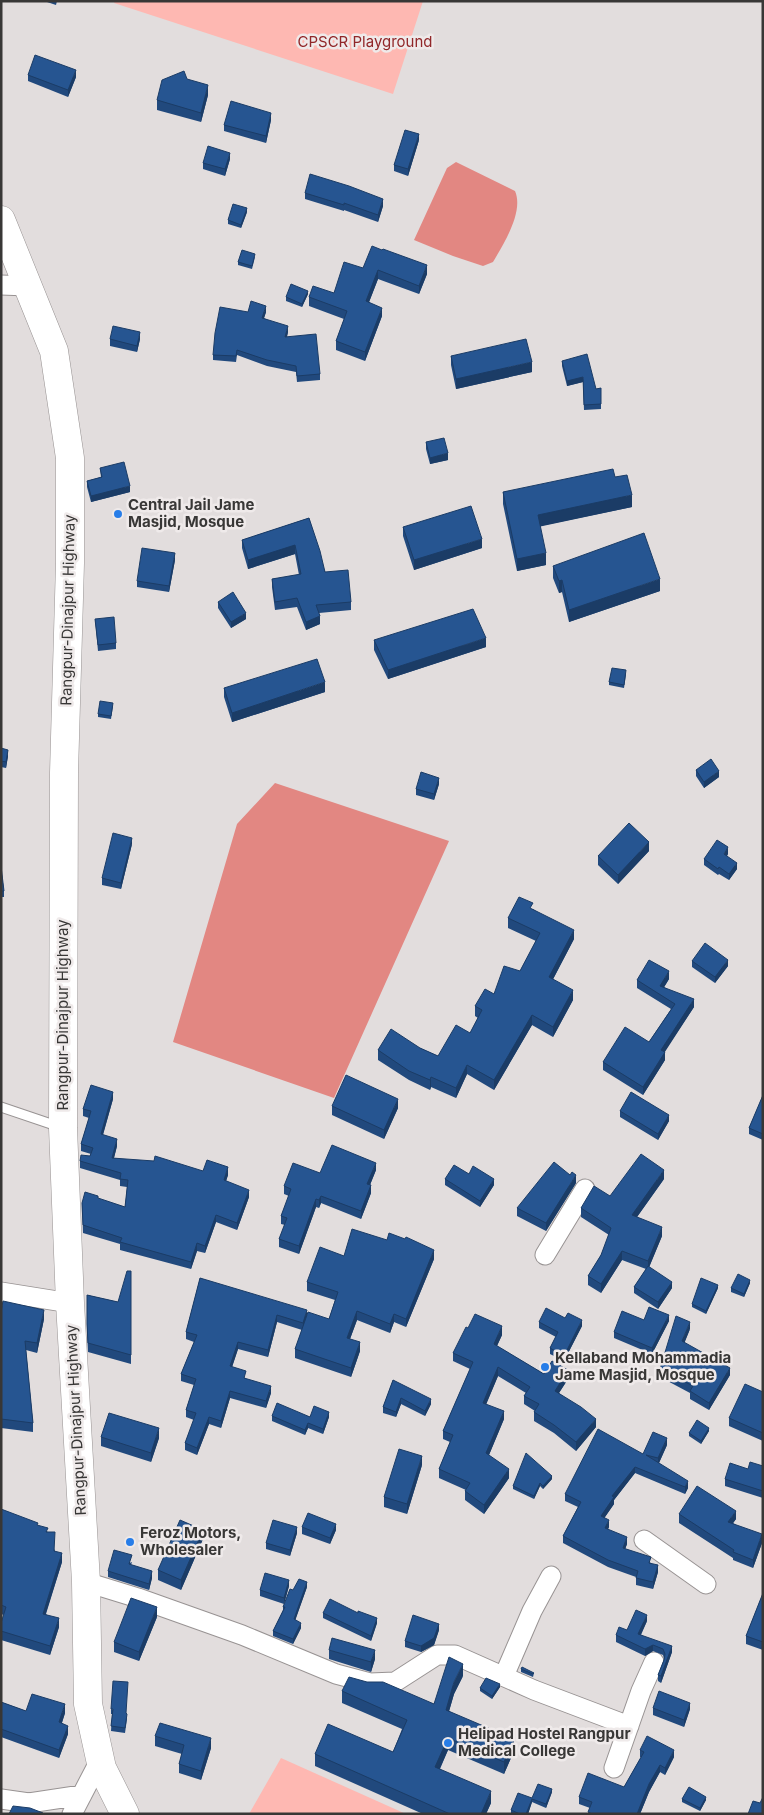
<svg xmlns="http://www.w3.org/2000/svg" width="764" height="1815" viewBox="0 0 764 1815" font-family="Inter,sans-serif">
<rect width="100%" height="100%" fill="#e2dddd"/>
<path fill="#feb8b2" d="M 115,1 L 423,1 L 393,94 L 114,3 Z
M 281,1758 L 406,1814 L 249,1814 Z"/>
<path fill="#e28782" d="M 456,162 L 515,191 C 524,212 504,243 493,262 L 483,266 L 453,256 L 414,240 L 447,168 Z
M 275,783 L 449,841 L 334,1098 L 173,1042 L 237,824 Z"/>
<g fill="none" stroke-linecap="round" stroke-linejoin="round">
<g stroke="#989393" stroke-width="11">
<path id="service" d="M 1,1107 L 60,1127"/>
</g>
<g stroke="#989393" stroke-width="21">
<path id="minor" d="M 1,285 L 28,286
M 545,1255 L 585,1189
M 1,1292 L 70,1303
M 644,1540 L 706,1584
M 86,1582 L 138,1598 L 242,1635 L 336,1674 L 370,1683 L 395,1682 L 437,1655 L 455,1655 L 534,1690 L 629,1726
M 504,1676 L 532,1611 L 551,1576
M 614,1768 L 641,1691 L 654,1662
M 1,1799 L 29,1803 L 82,1795
M 72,1814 L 100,1760"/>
</g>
<g stroke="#989393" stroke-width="29">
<path id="trunk" d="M 1,220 L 54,351 L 70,458 L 70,563 L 64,773 L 63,1128 L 70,1303 L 86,1582 L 88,1704 L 102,1768 L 125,1814"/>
</g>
<use href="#service" stroke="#fff" stroke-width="9"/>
<use href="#minor" stroke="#fff" stroke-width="19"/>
<use href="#trunk" stroke="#fff" stroke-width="28"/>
</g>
<path fill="#21497d" d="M 44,1 L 57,1 L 56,5 Z
M 28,75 L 76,77 L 68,97 L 28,81 Z
M 208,95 L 201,122 L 157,110 L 157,100 Z
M 271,120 L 266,143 L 224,131 L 224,125 Z
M 419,140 L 408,176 L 394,171 L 394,165 Z
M 230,159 L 225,176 L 203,169 L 203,163 Z
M 305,193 L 383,206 L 378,222 L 344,210 L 344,211 L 305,199 Z
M 247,212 L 241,228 L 228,224 L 228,220 Z
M 255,257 L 252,269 L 238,265 L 238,262 Z
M 363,268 L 427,274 L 419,294 L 378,279 L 369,302 L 382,316 L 365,361 L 336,350 L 336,341 L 344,319 L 309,306 L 309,297 L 334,293 Z
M 308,294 L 302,307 L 286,301 L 286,297 Z
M 248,312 L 266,312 L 264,318 L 288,332 L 287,337 L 320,374 L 320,380 L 297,382 L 296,372 L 267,366 L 237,355 L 236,362 L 213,360 L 213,355 Z
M 110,339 L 140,339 L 137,352 L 110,346 Z
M 451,356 L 532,372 L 456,389 L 451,365 Z
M 562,361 L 596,389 L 601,388 L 601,409 L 584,410 L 583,382 L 567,386 L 562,366 Z
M 426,442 L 448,460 L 430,464 L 426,449 Z
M 100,468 L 130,492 L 91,502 L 87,487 L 87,481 L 101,477 Z
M 615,477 L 632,507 L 540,526 L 546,565 L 517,571 L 503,504 L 503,492 Z
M 309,518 L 325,572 L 351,602 L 351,610 L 319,613 L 320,624 L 306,630 L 297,607 L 275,610 L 272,587 L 272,579 L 299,575 L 295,554 L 248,569 L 242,548 L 242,540 Z
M 403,527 L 482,548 L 414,570 L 403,536 Z
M 175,560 L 169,592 L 137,587 L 137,581 Z
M 553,566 L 660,591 L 569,622 L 562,592 L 559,593 L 553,578 Z
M 218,602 L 246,619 L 231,628 L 218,608 Z
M 95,619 L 116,643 L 116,649 L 98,651 Z
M 374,640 L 486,647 L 388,679 L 374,650 Z
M 626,674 L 624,688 L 609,685 L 609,682 Z
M 224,688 L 325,692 L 232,722 L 224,697 Z
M 113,706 L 111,719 L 98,717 L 98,714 Z
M 1,748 L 8,756 L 6,768 L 1,767 Z
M 696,770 L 719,777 L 704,788 L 696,776 Z
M 439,784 L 434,800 L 416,795 L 416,789 Z
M 132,844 L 121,889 L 102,885 L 102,878 Z
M 649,851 L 618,884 L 598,865 L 598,856 Z
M 728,854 L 727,856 L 737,869 L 729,880 L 719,874 L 718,875 L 704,865 L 704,859 Z
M 1,866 L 4,891 L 4,897 L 1,897 Z
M 533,909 L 574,939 L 553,979 L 573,1000 L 553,1037 L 532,1025 L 494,1090 L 467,1074 L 456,1098 L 431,1087 L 430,1090 L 409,1080 L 378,1060 L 378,1050 L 420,1048 L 438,1056 L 470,1033 L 478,1018 L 475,1016 L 475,1006 L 494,994 L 520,971 L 536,941 L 508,928 L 508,918 Z
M 692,961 L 728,966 L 715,983 L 692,967 Z
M 669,979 L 664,987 L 694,1007 L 664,1052 L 665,1060 L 643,1095 L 603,1070 L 603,1062 L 649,1042 L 671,1009 L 637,988 L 637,980 Z
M 763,1095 L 763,1140 L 749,1134 L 749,1128 Z
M 113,1099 L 103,1135 L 117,1146 L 114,1158 L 228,1175 L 226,1181 L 249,1197 L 237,1230 L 216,1222 L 205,1253 L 197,1251 L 191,1269 L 120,1250 L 120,1244 L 83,1233 L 82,1203 L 98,1199 L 125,1207 L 127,1187 L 120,1186 L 120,1180 L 80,1168 L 80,1161 L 90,1156 L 91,1154 L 81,1151 L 81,1144 L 89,1118 L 83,1116 L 83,1109 Z
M 332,1106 L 398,1108 L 384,1139 L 332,1115 Z
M 620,1111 L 669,1121 L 658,1140 L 620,1117 Z
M 376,1170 L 370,1185 L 371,1193 L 361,1219 L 321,1203 L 319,1208 L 316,1207 L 299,1254 L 279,1247 L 279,1239 L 285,1225 L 281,1224 L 281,1216 L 289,1196 L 284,1194 L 284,1186 L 320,1173 Z
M 469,1174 L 494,1185 L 480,1207 L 445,1185 L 445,1179 Z
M 664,1179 L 637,1217 L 662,1236 L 649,1267 L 672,1288 L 658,1309 L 634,1293 L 634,1287 L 646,1269 L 622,1260 L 601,1293 L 588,1285 L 588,1276 L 601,1255 L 609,1235 L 581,1217 L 581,1208 L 610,1196 Z
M 576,1183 L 546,1231 L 517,1216 L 517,1208 Z
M 344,1256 L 434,1259 L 406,1327 L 394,1322 L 390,1333 L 357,1320 L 350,1339 L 360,1351 L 351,1377 L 295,1358 L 295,1349 L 302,1330 L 277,1322 L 268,1357 L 238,1349 L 232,1367 L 246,1379 L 271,1393 L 266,1408 L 230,1398 L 221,1428 L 209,1424 L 197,1455 L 185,1450 L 185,1443 L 194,1420 L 186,1417 L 186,1410 L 194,1385 L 181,1381 L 181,1374 L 194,1342 L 186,1339 L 186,1332 L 200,1278 L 307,1316 L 329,1319 L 335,1300 L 307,1291 L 307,1282 Z
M 750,1283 L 744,1297 L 731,1292 L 731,1288 Z
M 718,1288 L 706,1314 L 692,1307 L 692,1304 Z
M 87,1295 L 118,1302 L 131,1355 L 131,1364 L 88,1352 L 87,1333 Z
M 1,1312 L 44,1319 L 37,1353 L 26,1350 L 33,1423 L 33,1432 L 1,1428 Z
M 644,1320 L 669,1321 L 652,1354 L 614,1338 L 614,1332 Z
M 539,1322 L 582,1326 L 564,1361 L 550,1354 L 550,1348 L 556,1337 L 539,1328 Z
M 468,1328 L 502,1335 L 497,1346 L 544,1374 L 568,1379 L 559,1393 L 596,1427 L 576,1451 L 554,1433 L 534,1421 L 534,1412 L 535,1411 L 524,1404 L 524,1396 L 526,1393 L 498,1376 L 486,1404 L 504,1419 L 489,1455 L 509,1478 L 484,1514 L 465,1500 L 465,1491 L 466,1490 L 439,1478 L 439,1469 L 450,1442 L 443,1439 L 443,1431 L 470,1369 L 453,1361 L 453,1353 Z
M 690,1329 L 684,1343 L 730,1375 L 709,1410 L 690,1399 L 690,1393 L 660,1377 L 660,1369 Z
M 393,1380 L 431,1404 L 425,1416 L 401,1404 L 396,1417 L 383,1413 L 383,1407 Z
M 763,1392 L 763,1441 L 729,1426 L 729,1418 Z
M 272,1416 L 329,1417 L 323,1434 L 308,1428 L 305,1435 L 272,1421 Z
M 709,1431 L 701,1444 L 689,1436 L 689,1433 Z
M 101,1437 L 159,1438 L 151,1462 L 101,1446 Z
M 667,1445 L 659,1463 L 688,1488 L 685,1494 L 635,1473 L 614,1500 L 614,1504 L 604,1518 L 609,1527 L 608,1529 L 627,1544 L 625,1549 L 651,1563 L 658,1572 L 653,1589 L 636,1585 L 636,1577 L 608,1567 L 563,1543 L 563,1536 L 578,1507 L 565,1501 L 565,1494 L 643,1454 Z
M 422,1465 L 407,1514 L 384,1507 L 384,1497 Z
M 763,1466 L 763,1498 L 725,1486 L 725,1479 L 748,1469 Z
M 552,1479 L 543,1489 L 540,1486 L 534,1499 L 513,1489 L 513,1486 Z
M 1,1509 L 38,1526 L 48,1532 L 55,1551 L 62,1562 L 46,1614 L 59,1627 L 50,1655 L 1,1640 L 1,1623 L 4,1615 L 1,1614 Z
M 679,1514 L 736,1519 L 733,1523 L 762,1543 L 753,1568 L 733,1560 L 733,1558 L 679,1523 Z
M 302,1527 L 336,1530 L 330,1544 L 302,1534 Z
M 297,1533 L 290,1556 L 266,1549 L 266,1543 Z
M 203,1539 L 181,1590 L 158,1580 L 158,1570 Z
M 132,1562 L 131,1565 L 152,1578 L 149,1590 L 108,1577 L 108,1571 Z
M 289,1586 L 284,1604 L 260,1596 L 260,1590 Z
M 307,1587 L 295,1620 L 301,1628 L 293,1644 L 273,1636 L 273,1631 L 283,1610 L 283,1607 L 293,1590 Z
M 763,1593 L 763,1650 L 746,1644 L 746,1636 Z
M 323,1613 L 358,1613 L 377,1623 L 371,1641 L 323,1618 Z
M 157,1617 L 139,1661 L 114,1652 L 114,1642 Z
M 647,1621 L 641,1635 L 672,1652 L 661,1683 L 658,1681 L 658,1675 L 664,1659 L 663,1655 L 653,1651 L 645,1656 L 616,1642 L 616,1635 Z
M 439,1630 L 434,1645 L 421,1652 L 405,1647 L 405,1641 Z
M 329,1650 L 375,1659 L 371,1672 L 329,1659 Z
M 521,1669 L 534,1673 L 533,1677 L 521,1672 Z
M 463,1676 L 454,1694 L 449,1711 L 514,1751 L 504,1774 L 448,1750 L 440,1769 L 491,1803 L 486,1814 L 423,1814 L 315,1766 L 315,1754 L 393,1752 L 402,1729 L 342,1703 L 342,1691 L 434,1704 Z
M 500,1687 L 492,1699 L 480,1691 L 480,1688 Z
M 1,1702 L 26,1711 L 65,1713 L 62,1723 L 68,1734 L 59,1758 L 1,1737 Z
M 653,1708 L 690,1709 L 684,1727 L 653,1715 Z
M 111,1709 L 126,1713 L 127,1719 L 125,1733 L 111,1731 L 112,1714 L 111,1714 Z
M 155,1736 L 211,1748 L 201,1780 L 179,1773 L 179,1764 L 182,1754 L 155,1746 Z
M 640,1750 L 674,1757 L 665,1775 L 660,1772 L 649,1792 L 640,1814 L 588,1814 L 590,1808 L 579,1804 L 579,1797 L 624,1787 L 641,1757 L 640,1757 Z
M 552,1792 L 546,1808 L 532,1802 L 528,1814 L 511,1813 L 511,1810 L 532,1798 Z
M 682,1799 L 706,1800 L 700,1811 L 682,1802 Z"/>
<path fill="#1b3c66" d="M 76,70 L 76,77 L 68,97 L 68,90 Z
M 208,85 L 208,95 L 201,122 L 201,113 Z
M 271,113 L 271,120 L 266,143 L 266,136 Z
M 419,134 L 419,140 L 408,176 L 408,169 Z
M 230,153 L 230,159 L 225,176 L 225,169 Z
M 383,199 L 383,206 L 378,222 L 378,215 Z
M 247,208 L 247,212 L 241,228 L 241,225 Z
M 427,265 L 427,274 L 419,294 L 419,286 Z
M 378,270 L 378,279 L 366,310 L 366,301 Z
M 308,291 L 308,294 L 302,307 L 302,304 Z
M 266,306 L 266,312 L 262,324 L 262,318 Z
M 382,308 L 382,316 L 365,361 L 365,352 Z
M 288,326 L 288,332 L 285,343 L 285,337 Z
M 140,332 L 140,339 L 137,352 L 137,346 Z
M 532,362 L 532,372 L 456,389 L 456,379 Z
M 583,377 L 583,382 L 567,386 L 567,381 Z
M 448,453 L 448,460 L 430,464 L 430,458 Z
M 130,486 L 130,492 L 91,502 L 91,496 Z
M 632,495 L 632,507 L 538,527 L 538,515 Z
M 482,539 L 482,548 L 414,570 L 414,560 Z
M 295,545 L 295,554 L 248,569 L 248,560 Z
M 175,553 L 175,560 L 169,592 L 169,586 Z
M 546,553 L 546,565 L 517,571 L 517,559 Z
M 660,579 L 660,591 L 569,622 L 569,610 Z
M 562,580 L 562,592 L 559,593 L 559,581 Z
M 246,613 L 246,619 L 231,628 L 231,622 Z
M 320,616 L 320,624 L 306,630 L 306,622 Z
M 486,638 L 486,647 L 388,679 L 388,670 Z
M 325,682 L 325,692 L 232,722 L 232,713 Z
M 8,750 L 8,756 L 6,768 L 6,762 Z
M 719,771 L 719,777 L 704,788 L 704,782 Z
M 439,778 L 439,784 L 434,800 L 434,794 Z
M 132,838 L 132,844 L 121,889 L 121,883 Z
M 649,842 L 649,851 L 618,884 L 618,875 Z
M 728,847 L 728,854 L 724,860 L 724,854 Z
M 737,863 L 737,869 L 729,880 L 729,874 Z
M 574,930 L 574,939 L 549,987 L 549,977 Z
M 728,960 L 728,966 L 715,983 L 715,977 Z
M 669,971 L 669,979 L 660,994 L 660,986 Z
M 573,990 L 573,1000 L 553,1037 L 553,1027 Z
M 694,999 L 694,1007 L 661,1058 L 661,1050 Z
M 532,1015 L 532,1025 L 494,1090 L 494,1080 Z
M 665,1052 L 665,1060 L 643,1095 L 643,1087 Z
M 467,1065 L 467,1074 L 456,1098 L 456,1088 Z
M 431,1077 L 431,1087 L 430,1090 L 430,1080 Z
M 113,1092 L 113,1099 L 101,1141 L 101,1134 Z
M 398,1099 L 398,1108 L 384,1139 L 384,1130 Z
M 669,1115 L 669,1121 L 658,1140 L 658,1134 Z
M 117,1139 L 117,1146 L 112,1165 L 112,1158 Z
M 376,1163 L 376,1170 L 367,1192 L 367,1184 Z
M 228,1167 L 228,1175 L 224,1187 L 224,1180 Z
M 664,1170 L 664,1179 L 632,1224 L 632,1215 Z
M 576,1175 L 576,1183 L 546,1231 L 546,1223 Z
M 494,1179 L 494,1185 L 480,1207 L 480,1201 Z
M 371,1185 L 371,1193 L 361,1219 L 361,1211 Z
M 249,1190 L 249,1197 L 237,1230 L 237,1223 Z
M 321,1196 L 321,1203 L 319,1208 L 319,1200 Z
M 316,1199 L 316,1207 L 299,1254 L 299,1246 Z
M 216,1215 L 216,1222 L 205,1253 L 205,1246 Z
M 662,1227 L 662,1236 L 648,1270 L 648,1261 Z
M 197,1243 L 197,1251 L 191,1269 L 191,1262 Z
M 434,1250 L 434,1259 L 406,1327 L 406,1319 Z
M 622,1251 L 622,1260 L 601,1293 L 601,1284 Z
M 750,1280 L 750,1283 L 744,1297 L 744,1294 Z
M 672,1282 L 672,1288 L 658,1309 L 658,1302 Z
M 718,1285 L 718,1288 L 706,1314 L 706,1311 Z
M 44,1310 L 44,1319 L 37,1353 L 37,1343 Z
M 307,1310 L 307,1317 L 303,1330 L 303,1323 Z
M 357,1311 L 357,1320 L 347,1347 L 347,1338 Z
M 394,1314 L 394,1322 L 390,1333 L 390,1324 Z
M 277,1315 L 277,1322 L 268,1357 L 268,1350 Z
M 669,1315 L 669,1321 L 652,1354 L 652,1348 Z
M 582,1320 L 582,1326 L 564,1361 L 564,1356 Z
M 690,1322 L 690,1329 L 682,1349 L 682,1341 Z
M 502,1326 L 502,1335 L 494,1352 L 494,1344 Z
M 238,1342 L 238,1349 L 230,1373 L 230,1366 Z
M 360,1342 L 360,1351 L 351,1377 L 351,1368 Z
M 498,1367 L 498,1376 L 483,1412 L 483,1403 Z
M 730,1368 L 730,1375 L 709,1410 L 709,1403 Z
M 568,1370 L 568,1379 L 555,1399 L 555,1391 Z
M 271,1386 L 271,1393 L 266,1408 L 266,1401 Z
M 230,1391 L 230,1398 L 221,1428 L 221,1421 Z
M 401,1398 L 401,1404 L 396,1417 L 396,1412 Z
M 431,1399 L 431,1404 L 425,1416 L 425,1411 Z
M 504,1411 L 504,1419 L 486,1462 L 486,1453 Z
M 329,1412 L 329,1417 L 323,1434 L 323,1429 Z
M 209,1417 L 209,1424 L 197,1455 L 197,1448 Z
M 596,1419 L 596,1427 L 576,1451 L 576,1442 Z
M 308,1423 L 308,1428 L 305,1435 L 305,1430 Z
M 159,1428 L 159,1438 L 151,1462 L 151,1453 Z
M 709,1428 L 709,1431 L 701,1444 L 701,1441 Z
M 667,1438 L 667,1445 L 658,1465 L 658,1458 Z
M 422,1456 L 422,1465 L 407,1514 L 407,1504 Z
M 635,1467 L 635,1473 L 614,1500 L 614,1504 L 601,1523 L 601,1516 L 612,1496 Z
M 509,1469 L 509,1478 L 484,1514 L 484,1505 Z
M 552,1476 L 552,1479 L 543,1489 L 543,1486 Z
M 688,1481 L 688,1488 L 685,1494 L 685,1487 Z
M 540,1483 L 540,1486 L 534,1499 L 534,1496 Z
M 736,1511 L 736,1519 L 728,1530 L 728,1522 Z
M 609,1520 L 609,1527 L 605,1535 L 605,1528 Z
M 336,1524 L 336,1530 L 330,1544 L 330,1538 Z
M 297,1527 L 297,1533 L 290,1556 L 290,1550 Z
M 203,1530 L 203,1539 L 181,1590 L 181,1580 Z
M 762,1534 L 762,1543 L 753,1568 L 753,1560 Z
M 627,1537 L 627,1544 L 623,1555 L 623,1548 Z
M 62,1553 L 62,1562 L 43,1622 L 43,1614 Z
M 658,1565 L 658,1572 L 653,1589 L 653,1582 Z
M 152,1571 L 152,1578 L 149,1590 L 149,1584 Z
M 289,1580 L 289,1586 L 284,1604 L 284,1598 Z
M 307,1582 L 307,1587 L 294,1624 L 294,1619 Z
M 157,1607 L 157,1617 L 139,1661 L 139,1652 Z
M 647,1615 L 647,1621 L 638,1640 L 638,1634 Z
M 59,1618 L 59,1627 L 50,1655 L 50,1646 Z
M 377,1618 L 377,1623 L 371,1641 L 371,1636 Z
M 301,1623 L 301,1628 L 293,1644 L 293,1639 Z
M 439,1624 L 439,1630 L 434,1645 L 421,1652 L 421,1646 Z
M 653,1645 L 653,1651 L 645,1656 L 645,1649 Z
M 672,1646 L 672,1652 L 661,1683 L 661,1676 Z
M 375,1650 L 375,1659 L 371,1672 L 371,1662 Z
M 463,1664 L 463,1676 L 454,1694 L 446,1722 L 446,1710 L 454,1682 Z
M 500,1684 L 500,1687 L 492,1699 L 492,1696 Z
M 690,1703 L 690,1709 L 684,1727 L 684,1720 Z
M 65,1704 L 65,1713 L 59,1731 L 59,1722 Z
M 68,1726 L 68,1734 L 59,1758 L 59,1750 Z
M 211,1738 L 211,1748 L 201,1780 L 201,1771 Z
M 448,1738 L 448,1750 L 435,1779 L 435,1767 Z
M 514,1739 L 514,1751 L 504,1774 L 504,1762 Z
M 674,1750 L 674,1757 L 665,1775 L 665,1768 Z
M 660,1765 L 660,1772 L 649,1792 L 640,1814 L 637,1814 L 649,1784 Z
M 552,1789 L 552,1792 L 546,1808 L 546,1804 Z
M 491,1791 L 491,1803 L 486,1814 L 481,1814 Z
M 706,1797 L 706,1800 L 700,1811 L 700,1808 Z
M 532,1799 L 532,1802 L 528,1814 L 526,1814 Z"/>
<path fill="#265591" stroke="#1b3c66" d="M 35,55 L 76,70 L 68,90 L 28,75 Z
M 184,71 L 187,79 L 208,85 L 201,113 L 157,100 L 162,80 Z
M 231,101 L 271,113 L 266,136 L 224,125 Z
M 405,130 L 419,134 L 408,169 L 394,165 Z
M 208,146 L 230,153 L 225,169 L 203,163 Z
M 310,174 L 349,186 L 383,199 L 378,215 L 344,203 L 344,205 L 305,193 Z
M 233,204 L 247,208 L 241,225 L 228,220 Z
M 372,246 L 382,250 L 383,249 L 427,265 L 419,286 L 378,270 L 366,301 L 382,308 L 365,352 L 336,341 L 347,311 L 309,297 L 313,286 L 334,293 L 344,262 L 363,268 Z
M 242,250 L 255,254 L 252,266 L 238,262 Z
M 291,284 L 308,291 L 302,304 L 286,297 Z
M 251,301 L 266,306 L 262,318 L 288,326 L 285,337 L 316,334 L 320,374 L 297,376 L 296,366 L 267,360 L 237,350 L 236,356 L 213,355 L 215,333 L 220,307 L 248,312 Z
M 113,326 L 140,332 L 137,346 L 110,339 Z
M 526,339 L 532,362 L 456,379 L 451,356 Z
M 587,354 L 596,389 L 601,388 L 601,404 L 584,405 L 583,377 L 567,381 L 562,361 Z
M 444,438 L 448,453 L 430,458 L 426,442 Z
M 124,462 L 130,486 L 91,496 L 87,481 L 102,477 L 100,468 Z
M 613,469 L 615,477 L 627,475 L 632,495 L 538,515 L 546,553 L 517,559 L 503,492 Z
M 471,506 L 482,539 L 414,560 L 403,527 Z
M 309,518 L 320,551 L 325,572 L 348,570 L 351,602 L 316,605 L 320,616 L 306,622 L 297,598 L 275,602 L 272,579 L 301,574 L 295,545 L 248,560 L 242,540 Z
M 644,533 L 660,579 L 569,610 L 562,580 L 559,581 L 553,566 Z
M 142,548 L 175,553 L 169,586 L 137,581 Z
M 233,592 L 246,613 L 231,622 L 218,602 Z
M 473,609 L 486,638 L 388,670 L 374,640 Z
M 114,617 L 116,643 L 98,645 L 95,619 Z
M 317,659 L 325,682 L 232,713 L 224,688 Z
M 612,668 L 626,670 L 624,685 L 609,682 Z
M 100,701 L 113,703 L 111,716 L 98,714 Z
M 1,748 L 8,750 L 6,762 L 1,761 Z
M 711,759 L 719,771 L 704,782 L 696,770 Z
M 421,772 L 439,778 L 434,794 L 416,789 Z
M 629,823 L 649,842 L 618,875 L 598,856 Z
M 113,833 L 132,838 L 121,883 L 102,878 Z
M 717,840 L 728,847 L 724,854 L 737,863 L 729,874 L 719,867 L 718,869 L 704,859 Z
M 1,866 L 4,891 L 1,891 Z
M 519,897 L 533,903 L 530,908 L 574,930 L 549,977 L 573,990 L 553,1027 L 532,1015 L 494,1080 L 467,1065 L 456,1088 L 431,1077 L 430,1080 L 409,1071 L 378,1050 L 391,1029 L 420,1048 L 438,1056 L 456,1025 L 470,1033 L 482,1010 L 475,1006 L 485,989 L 494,994 L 504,966 L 520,971 L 540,933 L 508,918 Z
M 705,943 L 728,960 L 715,977 L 692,961 Z
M 649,960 L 669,971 L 660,986 L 694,999 L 661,1050 L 665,1052 L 643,1087 L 603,1062 L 625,1027 L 649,1042 L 675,1004 L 637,980 Z
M 346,1075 L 398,1099 L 384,1130 L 332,1106 Z
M 91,1085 L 113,1092 L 101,1134 L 117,1139 L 112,1158 L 154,1161 L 155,1156 L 203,1171 L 207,1160 L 228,1167 L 224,1180 L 249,1190 L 237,1223 L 216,1215 L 205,1246 L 197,1243 L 191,1262 L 120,1242 L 122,1238 L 83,1225 L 82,1203 L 85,1192 L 98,1196 L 98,1198 L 125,1207 L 128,1180 L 120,1179 L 121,1173 L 80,1161 L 81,1155 L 90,1156 L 93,1148 L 81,1144 L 91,1111 L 83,1109 Z
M 631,1092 L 669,1115 L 658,1134 L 620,1111 Z
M 763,1095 L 763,1134 L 749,1128 Z
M 332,1145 L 376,1163 L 367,1184 L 371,1185 L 361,1211 L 321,1196 L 319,1200 L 316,1199 L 299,1246 L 279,1239 L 287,1218 L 281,1216 L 291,1189 L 284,1186 L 293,1163 L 320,1173 Z
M 641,1154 L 664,1170 L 632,1215 L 662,1227 L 648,1261 L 622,1251 L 601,1284 L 588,1276 L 601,1255 L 611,1228 L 581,1208 L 594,1186 L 610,1196 Z
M 554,1162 L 570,1175 L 572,1172 L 576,1175 L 546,1223 L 517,1208 Z
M 454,1165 L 469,1174 L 473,1166 L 494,1179 L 480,1201 L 445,1179 Z
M 352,1229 L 387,1240 L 389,1233 L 405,1239 L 406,1237 L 434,1250 L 406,1319 L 394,1314 L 390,1324 L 357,1311 L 347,1338 L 360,1342 L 351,1368 L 295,1349 L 308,1312 L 329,1319 L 338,1292 L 307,1282 L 320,1247 L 344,1256 Z
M 648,1266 L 672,1282 L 658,1302 L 634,1287 Z
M 127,1271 L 131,1271 L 131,1355 L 88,1343 L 87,1324 L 87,1295 L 118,1302 Z
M 738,1274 L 750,1280 L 744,1294 L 731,1288 Z
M 200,1278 L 307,1310 L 303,1323 L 277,1315 L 268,1350 L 238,1342 L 230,1366 L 246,1371 L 244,1378 L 271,1386 L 266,1401 L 230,1391 L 221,1421 L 209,1417 L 197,1448 L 185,1443 L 196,1413 L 186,1410 L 196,1379 L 181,1374 L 197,1335 L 186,1332 Z
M 701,1278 L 718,1285 L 706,1311 L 692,1304 Z
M 3,1301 L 44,1310 L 37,1343 L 25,1341 L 33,1423 L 1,1419 L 1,1312 Z
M 649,1307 L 669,1315 L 652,1348 L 614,1332 L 622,1311 L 644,1320 Z
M 546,1308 L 565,1318 L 568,1313 L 582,1320 L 564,1356 L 550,1348 L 558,1332 L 539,1322 Z
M 475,1314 L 502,1326 L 494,1344 L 544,1374 L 552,1361 L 568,1370 L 555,1391 L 581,1407 L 596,1419 L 576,1442 L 554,1425 L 534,1412 L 539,1404 L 524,1396 L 530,1387 L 498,1367 L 483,1403 L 504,1411 L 486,1453 L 509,1469 L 484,1505 L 465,1491 L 470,1483 L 439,1469 L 453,1435 L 443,1431 L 473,1362 L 453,1353 L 466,1327 L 468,1328 Z
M 676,1316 L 690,1322 L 682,1341 L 730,1368 L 709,1403 L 690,1391 L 693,1386 L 660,1369 Z
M 393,1380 L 431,1399 L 425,1411 L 401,1398 L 396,1412 L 383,1407 Z
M 745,1384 L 763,1392 L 763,1433 L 729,1418 Z
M 277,1403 L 310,1417 L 314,1406 L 329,1412 L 323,1429 L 308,1423 L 305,1430 L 272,1416 Z
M 109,1413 L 159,1428 L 151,1453 L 101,1437 Z
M 697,1420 L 709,1428 L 701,1441 L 689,1433 Z
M 598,1429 L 643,1454 L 653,1432 L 667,1438 L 658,1458 L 646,1455 L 688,1481 L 685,1487 L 635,1467 L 612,1496 L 614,1497 L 601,1516 L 609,1520 L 605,1528 L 627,1537 L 623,1548 L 651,1557 L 649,1563 L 658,1565 L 653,1582 L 636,1578 L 638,1571 L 608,1560 L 563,1536 L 581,1502 L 565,1494 Z
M 399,1449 L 422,1456 L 407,1504 L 384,1497 Z
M 526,1453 L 552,1476 L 543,1486 L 540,1483 L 534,1496 L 513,1486 Z
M 750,1462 L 763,1466 L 763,1491 L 725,1479 L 730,1463 L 748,1469 Z
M 697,1486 L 736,1511 L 728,1522 L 762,1534 L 753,1560 L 733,1552 L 734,1550 L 679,1514 Z
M 1,1509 L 38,1523 L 37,1525 L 48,1528 L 46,1532 L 55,1532 L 54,1551 L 62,1553 L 43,1614 L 59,1618 L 50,1646 L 1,1631 L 1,1623 L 6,1607 L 1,1605 Z
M 308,1513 L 336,1524 L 330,1538 L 302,1527 Z
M 180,1520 L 203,1530 L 181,1580 L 158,1570 Z
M 273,1520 L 297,1527 L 290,1550 L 266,1543 Z
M 114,1550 L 132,1555 L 129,1564 L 152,1571 L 149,1584 L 108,1571 Z
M 265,1573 L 289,1580 L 284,1598 L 260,1590 Z
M 299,1579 L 307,1582 L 294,1619 L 301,1623 L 293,1639 L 273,1631 L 285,1607 L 283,1607 L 290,1589 L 293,1590 Z
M 763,1593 L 763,1642 L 746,1636 Z
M 131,1598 L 157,1607 L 139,1652 L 114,1642 Z
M 330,1599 L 358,1613 L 358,1611 L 377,1618 L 371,1636 L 323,1613 Z
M 636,1610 L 647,1615 L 638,1634 L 672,1646 L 661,1676 L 658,1675 L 664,1660 L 665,1654 L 663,1649 L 653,1645 L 645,1649 L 616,1635 L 619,1627 L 627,1630 Z
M 413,1615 L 439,1624 L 434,1638 L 421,1646 L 405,1641 Z
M 332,1638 L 375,1650 L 371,1662 L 329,1650 Z
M 449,1657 L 463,1664 L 454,1682 L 446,1710 L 514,1739 L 504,1762 L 448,1738 L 435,1767 L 491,1791 L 481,1814 L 450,1814 L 315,1754 L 328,1724 L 393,1752 L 407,1720 L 342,1691 L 349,1677 L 367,1682 L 383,1682 L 434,1704 Z
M 522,1667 L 534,1673 L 533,1674 L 521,1669 Z
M 486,1678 L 500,1684 L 492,1696 L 480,1688 Z
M 113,1681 L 128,1682 L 126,1713 L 127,1714 L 125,1728 L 111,1726 L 113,1709 L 111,1709 Z
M 659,1691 L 690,1703 L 684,1720 L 653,1708 Z
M 32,1694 L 65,1704 L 59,1722 L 68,1726 L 59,1750 L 1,1729 L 1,1702 L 26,1711 Z
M 160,1723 L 211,1738 L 201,1771 L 179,1764 L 184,1745 L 155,1736 Z
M 647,1736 L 674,1750 L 665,1768 L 660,1765 L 649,1784 L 637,1814 L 592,1814 L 588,1812 L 592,1802 L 579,1797 L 588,1773 L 624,1787 L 644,1752 L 640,1750 Z
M 538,1784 L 552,1789 L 546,1804 L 532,1799 L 526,1814 L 520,1814 L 511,1810 L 518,1793 L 532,1798 Z
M 689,1787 L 706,1797 L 700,1808 L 682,1799 Z
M 763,1797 L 763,1814 L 748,1814 L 753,1801 L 760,1803 Z
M 13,1806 L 30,1808 L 43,1813 L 43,1814 L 9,1814 Z"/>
<g fill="#277de8" stroke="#efeaea" stroke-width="2">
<circle cx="118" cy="514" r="5"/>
<circle cx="545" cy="1367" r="5"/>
<circle cx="130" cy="1542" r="5"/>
<circle cx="448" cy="1743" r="5"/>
</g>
<g text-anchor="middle" stroke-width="5" stroke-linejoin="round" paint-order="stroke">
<g font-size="15" fill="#912729" stroke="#efeaea">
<text x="365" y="47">CPSCR Playground</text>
</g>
<g font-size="15" font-weight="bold" fill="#383736" stroke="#efeaea" text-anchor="start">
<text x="128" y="510">Central Jail Jame<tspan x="128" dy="17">Masjid, Mosque</tspan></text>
<text x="555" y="1363">Kellaband Mohammadia<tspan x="555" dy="17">Jame Masjid, Mosque</tspan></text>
<text x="140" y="1538">Feroz Motors,<tspan x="140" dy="17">Wholesaler</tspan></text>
<text x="458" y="1739">Helipad Hostel Rangpur<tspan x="458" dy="17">Medical College</tspan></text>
</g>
<g font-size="15" fill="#383736" stroke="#efeaea">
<text transform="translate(68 610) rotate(-89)" y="5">Rangpur-Dinajpur Highway</text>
<text transform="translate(63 1015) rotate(-90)" y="5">Rangpur-Dinajpur Highway</text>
<text transform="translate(76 1420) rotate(-93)" y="5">Rangpur-Dinajpur Highway</text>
</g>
</g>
<rect width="764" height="1815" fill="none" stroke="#383736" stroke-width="5"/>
</svg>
